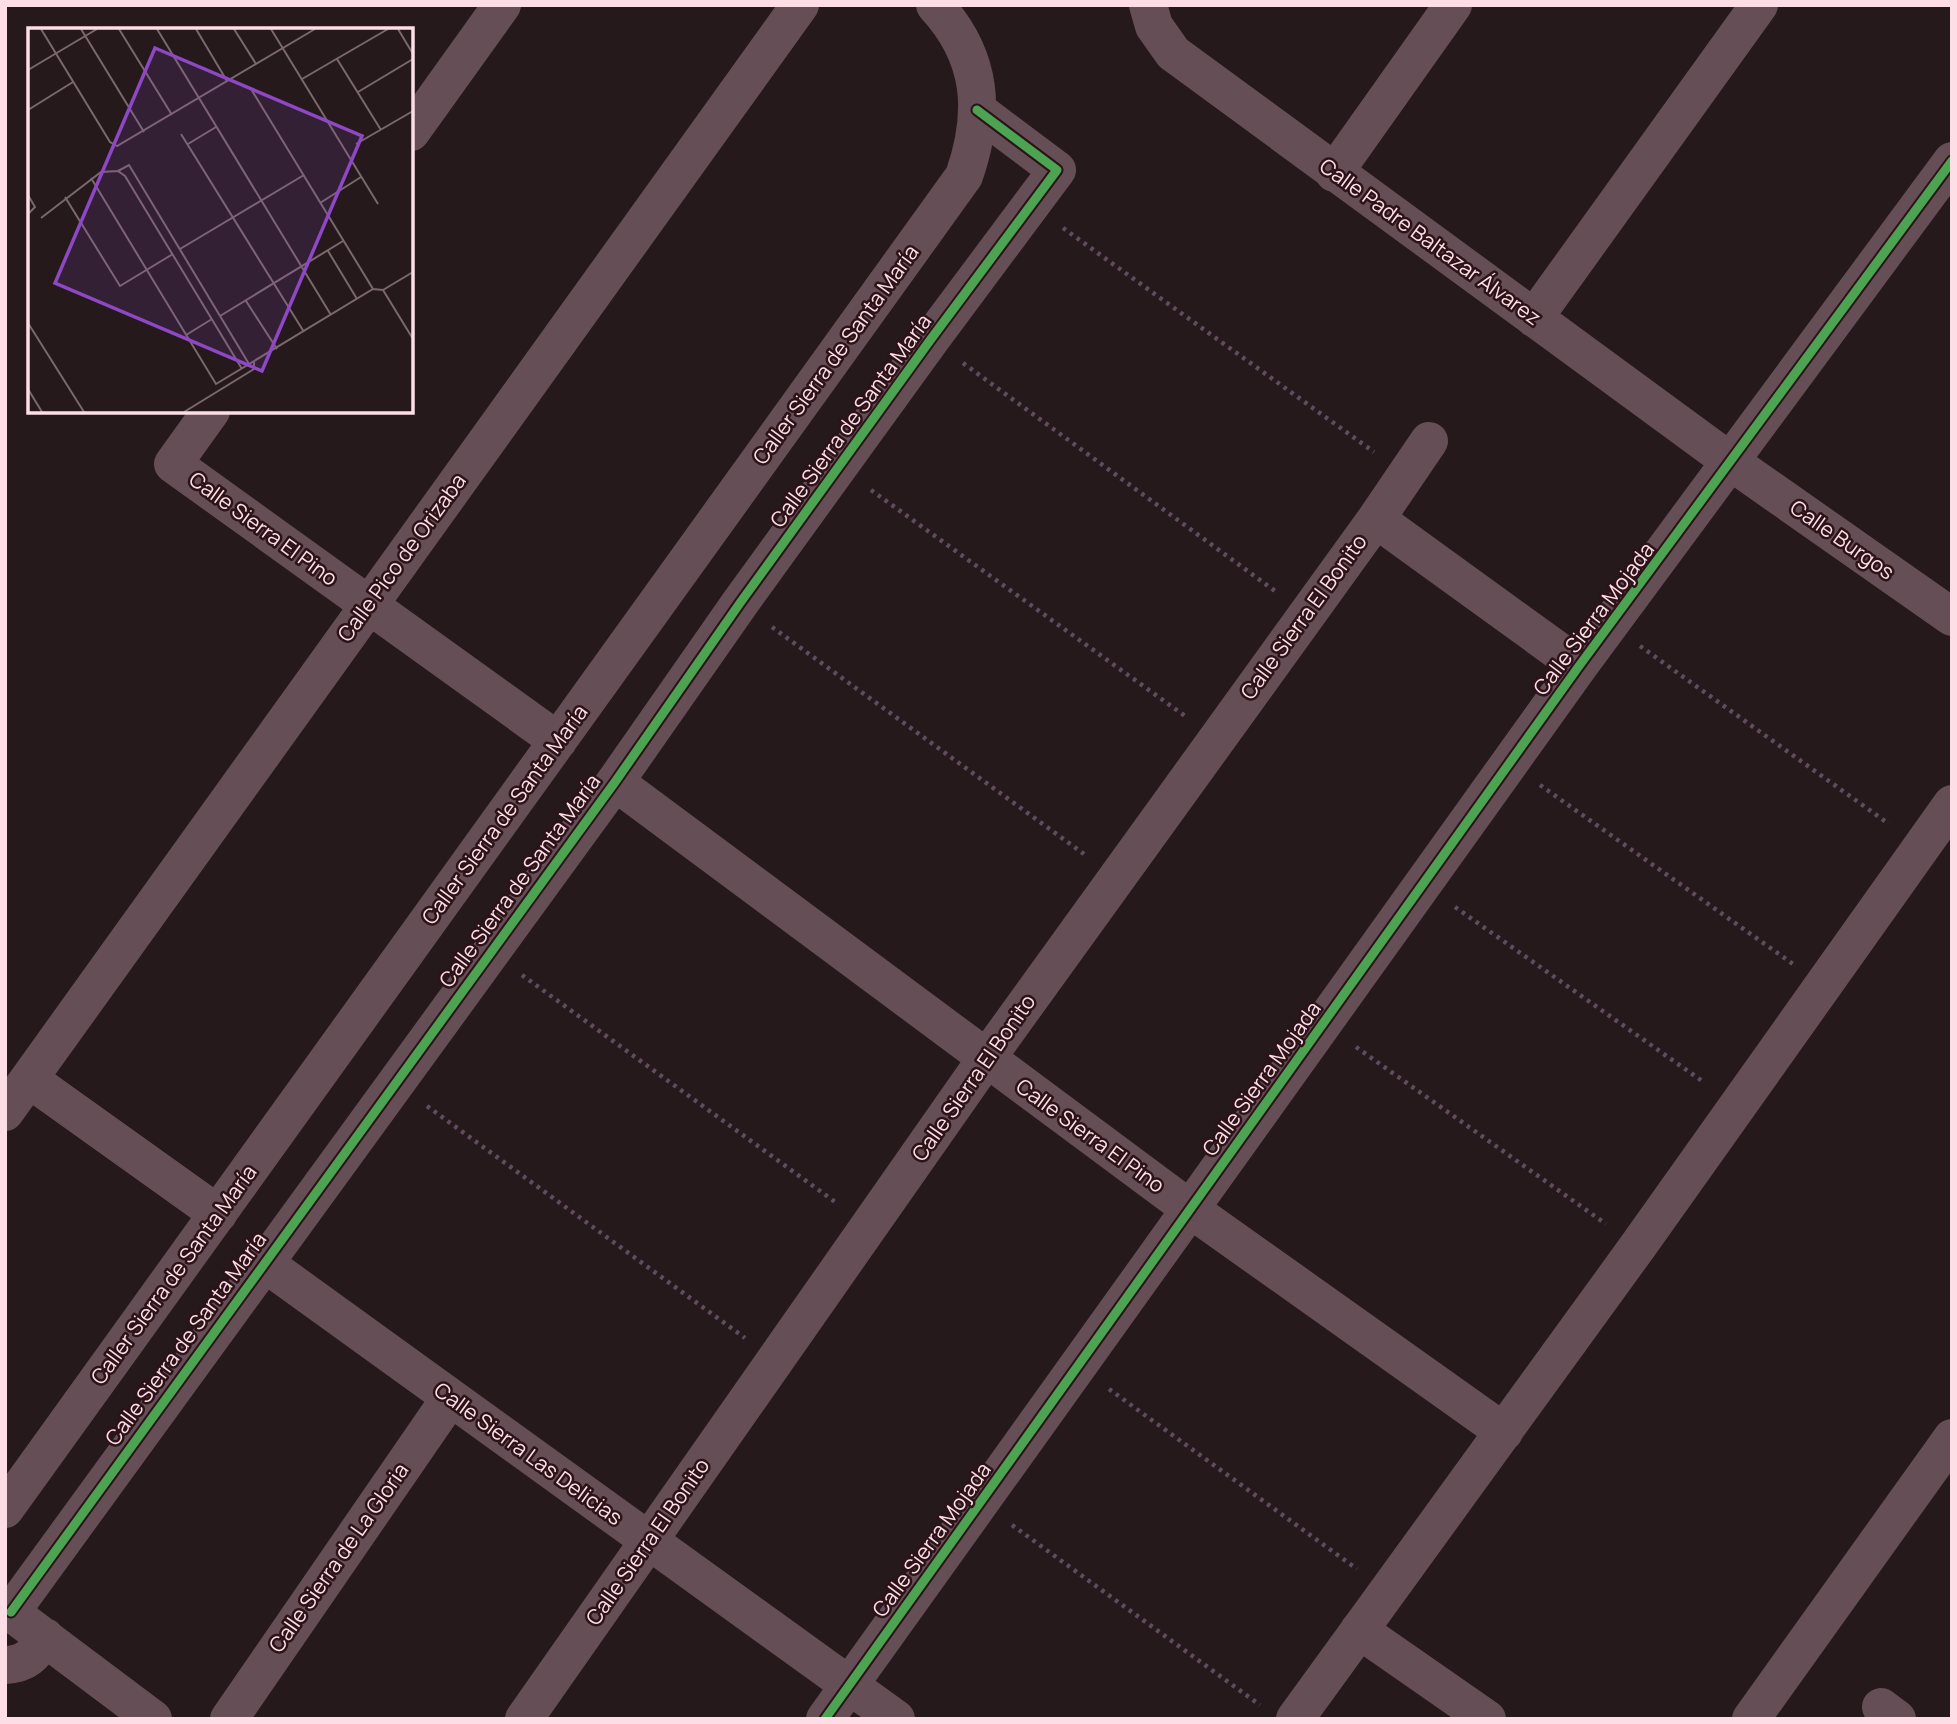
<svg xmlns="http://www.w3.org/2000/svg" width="1957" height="1724" viewBox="0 0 1957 1724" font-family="Manrope,sans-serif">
<rect width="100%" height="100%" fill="#25191c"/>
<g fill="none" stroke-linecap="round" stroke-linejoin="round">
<path stroke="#624b5f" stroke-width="4.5" stroke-dasharray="3.5 5" stroke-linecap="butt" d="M 1063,228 L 1374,452
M 963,363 L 1275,591
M 871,490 L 1185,716
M 772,627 L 1084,854
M 1640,646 L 1889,824
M 1540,785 L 1793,964
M 1455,907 L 1705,1083
M 522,975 L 838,1204
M 1356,1047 L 1606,1224
M 427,1106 L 745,1338
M 1109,1389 L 1357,1569
M 1012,1525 L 1260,1705"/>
<path stroke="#664e56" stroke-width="38" d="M 1148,5 L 1154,26 L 1173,53 L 1731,462 L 1952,617
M 411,132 L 502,5
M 1334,173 L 1453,5
M 1534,318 L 1759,5
M 211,411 L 173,464 L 558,741
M 1376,519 L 1579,666
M 615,782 L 1190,1209 L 1504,1432
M 29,1079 L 218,1214
M 5,1112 L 800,5
M 263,1262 L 896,1719
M 5,1509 L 964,176 C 986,113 983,57 935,5
M 5,1608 L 153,1719
M 11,1612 L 615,782 L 740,603 L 931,339 L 1057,170 L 977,110
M 1359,1630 L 1487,1719
M 5,1665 C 27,1664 34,1655 45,1637
M 1881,1707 L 1897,1719
M 229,1719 L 450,1398
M 524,1719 L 986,1059 L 1376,519 L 1429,441
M 825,1719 L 1579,666 L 1952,161
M 1295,1719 L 1638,1246 L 1952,804
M 1751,1719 L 1952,1438"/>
<g stroke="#2b1318" stroke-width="13">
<path id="cycleway" d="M 11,1612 L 615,782 L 740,603 L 931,339 L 1057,170 L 977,110
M 825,1719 L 1579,666 L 1952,161"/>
</g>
<use href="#cycleway" stroke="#4ca352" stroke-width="9"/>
</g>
<g text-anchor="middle" stroke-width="5" stroke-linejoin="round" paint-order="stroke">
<g font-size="21" fill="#fddee7" stroke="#2b1318">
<text transform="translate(1430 242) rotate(36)" y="7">Calle Padre Baltazar Álvarez</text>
<text transform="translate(836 355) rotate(-54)" y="7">Caller Sierra de Santa María</text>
<text transform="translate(851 421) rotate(-54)" y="7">Calle Sierra de Santa María</text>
<text transform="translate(263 529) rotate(36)" y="7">Calle Sierra El Pino</text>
<text transform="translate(1842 540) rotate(35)" y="7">Calle Burgos</text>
<text transform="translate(402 558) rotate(-54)" y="7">Calle Pico de Orizaba</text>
<text transform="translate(1304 617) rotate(-54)" y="7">Calle Sierra El Bonito</text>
<text transform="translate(1594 619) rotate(-53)" y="7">Calle Sierra Mojada</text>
<text transform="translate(505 815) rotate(-54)" y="7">Caller Sierra de Santa María</text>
<text transform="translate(520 881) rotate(-54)" y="7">Calle Sierra de Santa María</text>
<text transform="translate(974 1078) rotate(-55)" y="7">Calle Sierra El Bonito</text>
<text transform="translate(1262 1079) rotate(-54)" y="7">Calle Sierra Mojada</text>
<text transform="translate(1090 1136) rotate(36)" y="7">Calle Sierra El Pino</text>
<text transform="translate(174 1275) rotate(-54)" y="7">Caller Sierra de Santa María</text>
<text transform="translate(186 1339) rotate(-54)" y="7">Calle Sierra de Santa María</text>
<text transform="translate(528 1454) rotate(36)" y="7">Calle Sierra Las Delicias</text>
<text transform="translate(932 1540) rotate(-54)" y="7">Calle Sierra Mojada</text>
<text transform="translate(648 1542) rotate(-55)" y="7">Calle Sierra El Bonito</text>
<text transform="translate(339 1558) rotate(-55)" y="7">Calle Sierra de La Gloria</text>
</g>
</g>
<g transform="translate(28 28)">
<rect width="385" height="385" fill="#25191c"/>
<path fill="none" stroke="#7b686d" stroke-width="2" d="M 13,1 L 82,114 L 89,118 L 287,1M 53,1 L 116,104M 91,1 L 144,87M 129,1 L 303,287M 168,1 L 199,53M 206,1 L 228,36M 243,1 L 350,176M 370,1 L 385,26M 309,31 L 353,102M 0,42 L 69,1M 274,51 L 360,1M 223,61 L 345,261M 330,64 L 385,31M 0,82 L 45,54M 153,106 L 276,304M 160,116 L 188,99M 328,116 L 385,83M 90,143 L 101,137 L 221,336M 90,143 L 97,148 L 214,341M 63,150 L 188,356 L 345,261 L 355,262M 0,167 L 7,179 L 0,186M 37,169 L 92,258 L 145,226M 292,175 L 333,149M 13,190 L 73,144 L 90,143M 152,221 L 276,147M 300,223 L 329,271M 355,262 L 385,311M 355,262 L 385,244M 218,273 L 249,321M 192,288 L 315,213M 0,295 L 56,384M 158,307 L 184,291M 0,361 L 14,384M 156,384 L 226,341 L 226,334"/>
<path fill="#8e47c5" fill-opacity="0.15" stroke="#8e47c5" stroke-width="3.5" d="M 127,20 L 334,108 L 234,343 L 27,255 Z"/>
<rect width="385" height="385" fill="none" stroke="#fddee7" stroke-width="3.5"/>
</g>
<rect width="1957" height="1724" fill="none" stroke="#fddee7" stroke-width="14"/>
</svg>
